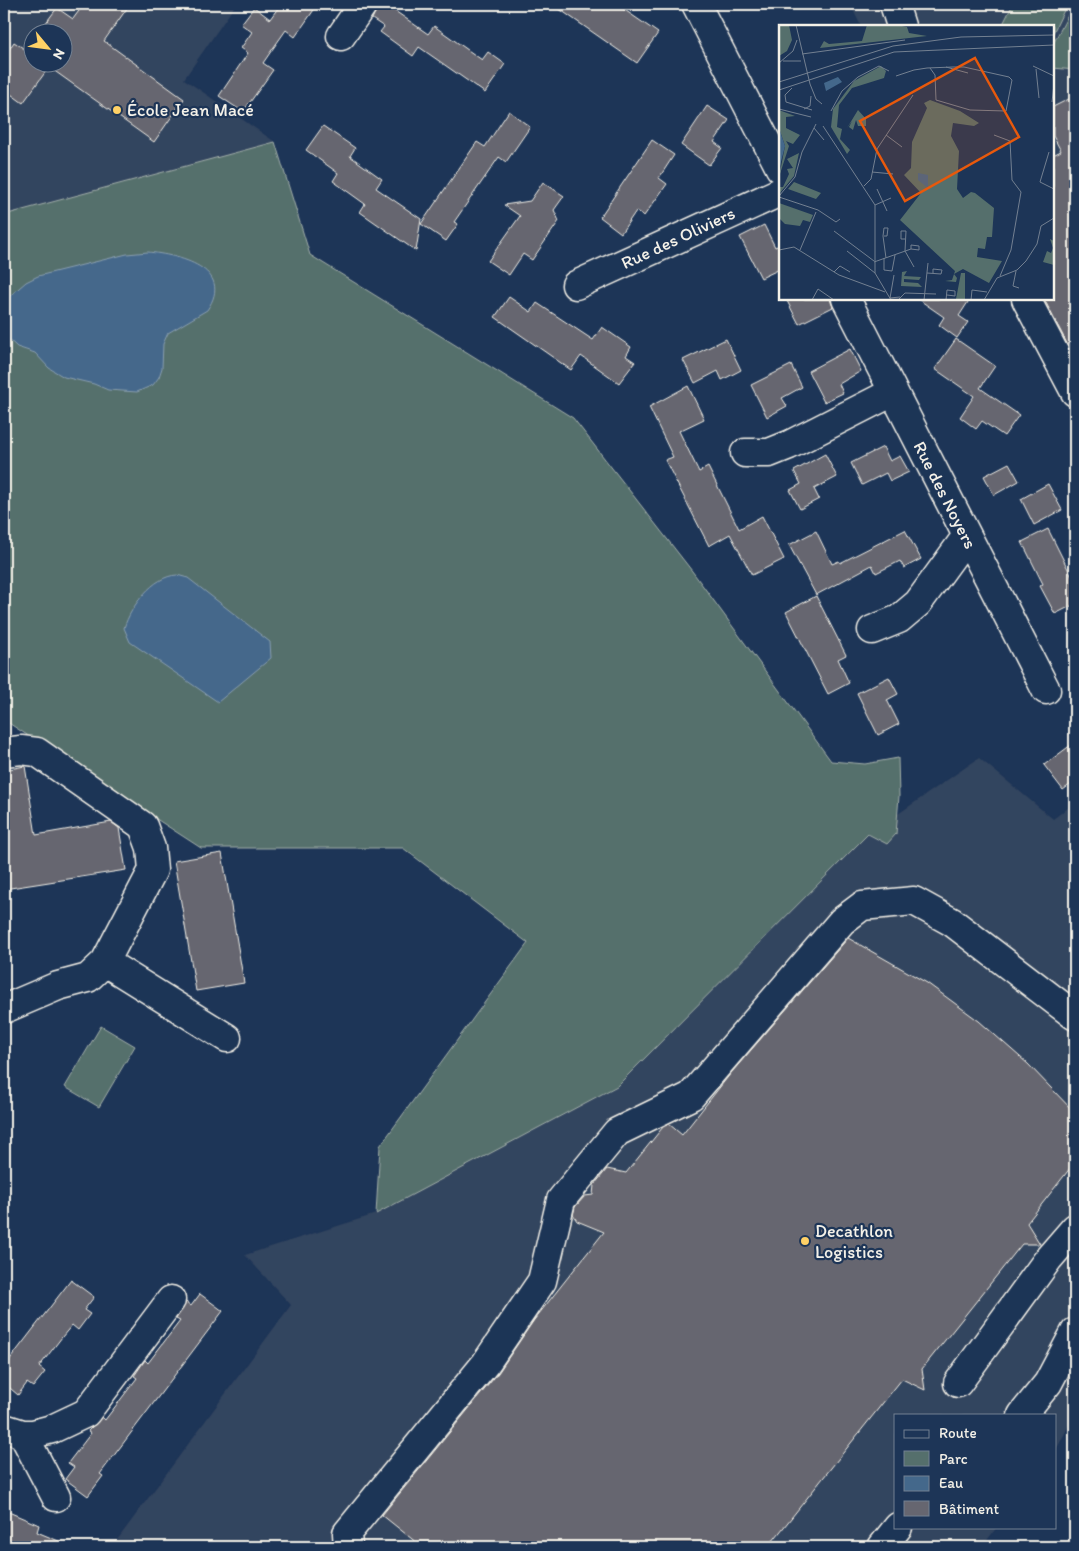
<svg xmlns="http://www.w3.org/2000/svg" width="1079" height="1551" viewBox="0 0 1079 1551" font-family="Itim,sans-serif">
<rect width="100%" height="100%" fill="#1d3557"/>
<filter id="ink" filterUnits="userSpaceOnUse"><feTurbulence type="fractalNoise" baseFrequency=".02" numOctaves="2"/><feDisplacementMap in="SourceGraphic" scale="10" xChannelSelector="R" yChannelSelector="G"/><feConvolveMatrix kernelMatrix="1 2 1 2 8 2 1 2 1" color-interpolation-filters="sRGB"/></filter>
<g filter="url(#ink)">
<path fill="#33445e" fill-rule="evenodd" d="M 4,4 L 236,4 L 184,79 L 275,142 L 4,215 ZM 32,32 L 62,32 L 62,62 L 32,62 Z
M 850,4 L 1075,4 L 1075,399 L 1023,299 L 1053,299 L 1053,26 L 861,26 Z
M 979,758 L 1053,819 L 1075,803 L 1075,1414 L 1055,1452 L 1055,1415 L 895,1415 L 895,1527 L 997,1527 L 982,1547 L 112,1547 L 291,1305 L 245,1255 L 376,1214 L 617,1086 L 868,834 L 896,834 L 898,814 Z"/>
<path fill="#556f6c" stroke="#a4b0aa" d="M 1013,4 L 1067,4 L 1053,33 L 1053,26 L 1002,26 Z
M 1074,4 L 1075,70 L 1053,68 L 1053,44 Z
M 275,142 L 310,255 L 573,418 L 692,571 L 831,761 L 865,764 L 898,758 L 899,796 L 896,834 L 887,844 L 868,834 L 617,1086 L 376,1214 L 380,1146 L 528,943 L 403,848 L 201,848 L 4,720 L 4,215 Z
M 101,1026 L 135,1046 L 99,1107 L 65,1087 Z"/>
<path fill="#44688b" stroke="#8a9fb0" d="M 148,252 C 177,255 236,268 207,310 L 168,333 L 163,344 L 162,368 L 159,377 L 153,385 L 137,392 L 108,390 L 94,384 L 64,377 L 49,368 L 35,353 L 17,347 L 4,335 L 4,301 L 26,282 L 38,276 L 127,254 Z
M 177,575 L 188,578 L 270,642 L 271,658 L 218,702 L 130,642 L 124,628 C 131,606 153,576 177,575 Z"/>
<path fill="#666670" stroke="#f4f1e8" d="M 84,4 L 130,4 L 104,41 L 184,99 L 154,142 L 49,67 L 23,103 L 4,89 L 4,57 L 14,42 L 26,50 L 32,42 L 32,62 L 62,62 L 62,32 L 39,32 L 57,8 L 73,19 Z
M 281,4 L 318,4 L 295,37 L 286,30 L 274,47 L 263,63 L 273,70 L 243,112 L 219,96 L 248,53 L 241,48 L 252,32 L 241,24 L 254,7 L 270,19 Z
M 379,4 L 400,4 L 395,11 L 428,34 L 434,26 L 482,60 L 488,52 L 505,64 L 485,93 L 419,47 L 413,56 L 380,32 L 384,27 L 372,19 Z
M 552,4 L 616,4 L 658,33 L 637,63 Z
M 1075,96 L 1075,359 L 1044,299 L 1053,299 L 1053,155 L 1061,151 L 1053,136 L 1053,107 Z
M 707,106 L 729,120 L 714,142 L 722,148 L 709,165 L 681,145 Z
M 509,111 L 530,127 L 506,162 L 499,157 L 454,222 L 458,224 L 446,241 L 421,224 L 477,142 L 485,147 Z
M 323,126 L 355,148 L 350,156 L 382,179 L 376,188 L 421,219 L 416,251 L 360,212 L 365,204 L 333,181 L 338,173 L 306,150 Z
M 652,140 L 674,155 L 659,178 L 667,184 L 644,216 L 636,211 L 621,233 L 600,217 Z
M 543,182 L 564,196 L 554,210 L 559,221 L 532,260 L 523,254 L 509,275 L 488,261 L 520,216 L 504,205 L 530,201 Z
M 764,225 L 775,247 L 780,245 L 780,269 L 761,278 L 740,237 Z
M 509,297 L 531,312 L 537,303 L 593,340 L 602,327 L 631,347 L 626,356 L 635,362 L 619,383 L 581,356 L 571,370 L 495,317 Z
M 786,299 L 830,299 L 833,307 L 799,324 Z
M 918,299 L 970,299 L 959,316 L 968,322 L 957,338 L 939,325 L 944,317 Z
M 726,339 L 741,370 L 722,380 L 718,371 L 695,383 L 683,360 Z
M 956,339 L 995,366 L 980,388 L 1019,415 L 1004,436 L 982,421 L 976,429 L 960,417 L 974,396 L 935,369 Z
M 850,349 L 861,371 L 839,384 L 843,393 L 824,402 L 808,371 Z
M 791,365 L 802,387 L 782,398 L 787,406 L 767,417 L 751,385 Z
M 688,386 L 704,419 L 679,431 L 699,472 L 708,467 L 739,529 L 762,516 L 784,559 L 752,575 L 730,534 L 709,546 L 665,460 L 673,457 L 649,407 Z
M 883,447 L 890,461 L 900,456 L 909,472 L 890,481 L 886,473 L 862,485 L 851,463 Z
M 825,454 L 837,477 L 814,489 L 819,499 L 800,509 L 790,490 L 801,484 L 794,471 Z
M 1009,463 L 1019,481 L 994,495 L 984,476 Z
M 1048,484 L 1062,510 L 1034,525 L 1021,499 Z
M 1048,529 L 1075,583 L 1075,604 L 1055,614 L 1040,586 L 1043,584 L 1022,542 Z
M 905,530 L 921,559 L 904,568 L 900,561 L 876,573 L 872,565 L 816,595 L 789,545 L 816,531 L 832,564 L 839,561 L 840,563 Z
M 816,596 L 846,655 L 838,659 L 849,683 L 828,694 L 786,612 Z
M 889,677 L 898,694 L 887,700 L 899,724 L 878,735 L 857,693 Z
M 1075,742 L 1075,781 L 1063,790 L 1044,765 Z
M 25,766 L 36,835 L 111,822 L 119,828 L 126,870 L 4,889 L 4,770 Z
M 222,853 L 244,983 L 196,991 L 174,861 Z
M 848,938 L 927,983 L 979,1021 L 1028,1064 L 1075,1113 L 1075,1162 L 1027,1223 L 1040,1244 L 1022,1244 L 922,1369 L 925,1390 L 902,1379 L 768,1547 L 422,1547 L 382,1515 L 498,1373 L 534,1320 L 604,1232 L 577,1221 L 573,1215 L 575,1207 L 585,1196 L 593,1195 L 594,1185 L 607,1169 L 626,1173 L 663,1127 L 669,1124 L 682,1135 L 731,1073 Z
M 71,1280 L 94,1297 L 84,1310 L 90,1314 L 78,1330 L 72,1325 L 62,1337 L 39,1367 L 45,1372 L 33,1387 L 27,1383 L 18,1395 L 4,1383 L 4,1367 Z
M 200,1294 L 223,1311 L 100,1474 L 103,1476 L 88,1496 L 65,1479 L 74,1467 L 68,1463 L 91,1433 L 88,1431 L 102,1417 L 105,1420 L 137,1378 L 134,1376 L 145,1360 L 148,1363 L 180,1321 L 176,1319 L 186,1302 L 191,1306 Z
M 4,1510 L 39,1525 L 37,1532 L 73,1547 L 4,1547 Z"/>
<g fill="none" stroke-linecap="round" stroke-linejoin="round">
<g stroke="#f4f1e8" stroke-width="31">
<path id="minor" d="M 696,4 L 780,168
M 894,4 L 901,26
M 341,36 L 363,4
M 576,285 L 780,192
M 846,299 L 1046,690
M 1026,299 L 1075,392
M 745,453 L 769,453 L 789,445 L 893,392
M 872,630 L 899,619 L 918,603 L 966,537
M 4,752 L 21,750 L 37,752 L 143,826 L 151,848 L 153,870 L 105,962 L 88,978 L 58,986 L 4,1009
M 105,962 L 227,1038
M 958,1383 L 1049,1258 L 1075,1228
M 1022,1415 L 1048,1383 L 1075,1332
M 4,1428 L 23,1434 L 33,1434 L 52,1429 L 86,1413 L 171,1300
M 23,1434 L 56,1497
M 348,1547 L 347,1533 L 486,1363 L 542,1281 L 561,1200 L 617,1132 L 691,1096 L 842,921 L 862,906 L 914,901 L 952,922 L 1075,1016
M 882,1547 L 898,1527"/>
</g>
<use href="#minor" stroke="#1d3557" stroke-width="28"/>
</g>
</g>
<g fill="#ffd166" stroke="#1d3557" stroke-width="2">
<circle cx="117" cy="110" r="5"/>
<circle cx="805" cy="1241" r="5"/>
</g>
<g text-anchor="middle" stroke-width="4.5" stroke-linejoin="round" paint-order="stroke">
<g font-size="18" fill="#f4f1e8" stroke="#1d3557" text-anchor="start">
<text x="127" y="116">École Jean Macé</text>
<text x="815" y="1237">Decathlon<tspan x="815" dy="21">Logistics</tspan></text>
</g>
<g font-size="18" fill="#f4f1e8" stroke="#1d3557">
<text transform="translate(678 238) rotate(-25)" y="6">Rue des Oliviers</text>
<text transform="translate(945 495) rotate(63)" y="6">Rue des Noyers</text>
</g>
</g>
<g transform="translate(779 25)">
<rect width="275" height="275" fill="#1d3557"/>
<path d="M 0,0 L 10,0 L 13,15 L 8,26 L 0,31 ZM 88,0 L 118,0 L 128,2 L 130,8 L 148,11 L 41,23 L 45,16 L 50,19 L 83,16 ZM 102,41 L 107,46 L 105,53 L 73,63 L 60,80 L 58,102 L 63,104 L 61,114 L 71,125 L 68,129 L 52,102 L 54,84 L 75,56 ZM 151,75 L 181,86 L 200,98 L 195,101 L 174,98 L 172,111 L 180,126 L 178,164 L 184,173 L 192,167 L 196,168 L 215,183 L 213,212 L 208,212 L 206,224 L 199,223 L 198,232 L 223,236 L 210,258 L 184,244 L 175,249 L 178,253 L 177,257 L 166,256 L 173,255 L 176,246 L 121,195 L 142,168 L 125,150 L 132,143 L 133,117 L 148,83 L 145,78 ZM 0,85 L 16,91 L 7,92 L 7,103 L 21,110 L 14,119 L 7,116 L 10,121 L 0,152 L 6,121 L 0,103 ZM 79,85 L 87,94 L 87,101 L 79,101 L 77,95 L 74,105 L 70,102 L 73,96 L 68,103 ZM 20,128 L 15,151 L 0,169 L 0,162 L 4,162 L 10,149 L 8,144 L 14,143 L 8,134 ZM 15,157 L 42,168 L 37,174 L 9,164 ZM 0,178 L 34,190 L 31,197 L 24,195 L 21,201 L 6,199 L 0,193 ZM 271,214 L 275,216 L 275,240 L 264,237 L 268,226 L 272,228 L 274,223 ZM 128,246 L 125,251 L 142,252 L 140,255 L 125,254 L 125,257 L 139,258 L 143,262 L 122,261 L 123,247 ZM 182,248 L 186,248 L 186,275 L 177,274 Z" fill="#556f6c"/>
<path d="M 59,52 L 63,57 L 47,66 L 45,58 ZM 0,103 L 6,121 L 0,145 ZM 139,148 L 149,150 L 149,163 L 139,155 Z" fill="#44688b"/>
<path fill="none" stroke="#738091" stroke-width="1" d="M 17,0 L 31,59 L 37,74 L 43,79M 23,29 L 126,15M 4,36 L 22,36M 0,38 L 14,26 L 18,15M 254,41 L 275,51M 167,42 L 189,48M 257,44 L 260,73M 117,51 L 135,45 L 148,43 L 174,42 L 185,42 L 230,52 L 233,55 L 227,86 L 191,85 L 157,75 L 156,50 L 151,43M 0,57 L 114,21 L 182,12 L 275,10M 13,63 L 6,70 L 7,77 L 33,85M 0,65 L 115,27 L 275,20M 273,77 L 275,59M 0,84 L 32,92M 25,84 L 31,81 L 32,71M 52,86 L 63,66 L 79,52 L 100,41 L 110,46M 44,101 L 96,180 L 96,248 L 112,275M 35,103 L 45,115M 107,110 L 123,122M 215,110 L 231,116 L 233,155 L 242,167 L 232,225 L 221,251M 270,127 L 261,157 L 275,164M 93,147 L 114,149M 85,161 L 92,154 L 98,124 L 134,70M 98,164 L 108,186M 0,171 L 16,152 L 23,127 L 37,99M 0,172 L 39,185 L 57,197 L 61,194M 96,180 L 112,173M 55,206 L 95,236M 105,211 L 108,211 L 109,203 L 105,203 L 104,211 L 107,233M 126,214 L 122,214 L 122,206 L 127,206 L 126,226 L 135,242M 0,225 L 15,222 L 60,250 L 106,267M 21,225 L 37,187M 68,226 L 96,248M 105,233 L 105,245 L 113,246 L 116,230M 95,237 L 132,224 L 140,225 L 140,221 L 132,220 L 132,224M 237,246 L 234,261 L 240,263M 55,247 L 61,241 L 71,247M 148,248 L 162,249 L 163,245 L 154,244 L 154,248M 115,250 L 111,273 L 121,272M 33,275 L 39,264 L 55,275M 119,275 L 126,268 L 157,269M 145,275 L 149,238M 167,275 L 168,265 L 176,266 L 176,271 L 168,270M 192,275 L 193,265 L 208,267M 205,275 L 218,253 L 238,245 L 247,236 L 258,219 L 262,201 L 275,193"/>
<path fill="#e8590c" fill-opacity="0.15" stroke="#e8590c" stroke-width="2.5" d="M 196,33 L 240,112 L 126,176 L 81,96 Z"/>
<rect width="275" height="275" fill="none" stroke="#f4f1e8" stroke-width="2.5"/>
</g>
<rect width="1079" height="1551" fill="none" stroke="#1d3557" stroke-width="20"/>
<rect x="10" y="10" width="1059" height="1531" fill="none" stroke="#f4f1e8" stroke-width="2" filter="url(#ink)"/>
<rect x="894" y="1414" width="162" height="115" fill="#1d3557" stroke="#738091"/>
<rect x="904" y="1430" width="25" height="8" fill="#1d3557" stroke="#738091"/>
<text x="939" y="1438" font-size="15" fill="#f4f1e8">Route</text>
<rect x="904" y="1451" width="25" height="15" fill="#556f6c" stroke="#738091"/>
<text x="939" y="1464" font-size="15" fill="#f4f1e8">Parc</text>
<rect x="904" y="1476" width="25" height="15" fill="#44688b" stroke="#738091"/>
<text x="939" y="1488" font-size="15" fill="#f4f1e8">Eau</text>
<rect x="904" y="1501" width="25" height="15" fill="#666670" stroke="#738091"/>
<text x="939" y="1514" font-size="15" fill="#f4f1e8">Bâtiment</text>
<g transform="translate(48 48) rotate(119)"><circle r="24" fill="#1d3557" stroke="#738091"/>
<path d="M0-4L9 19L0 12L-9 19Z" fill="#ffd166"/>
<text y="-8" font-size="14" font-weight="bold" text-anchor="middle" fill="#f4f1e8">N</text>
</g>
</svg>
